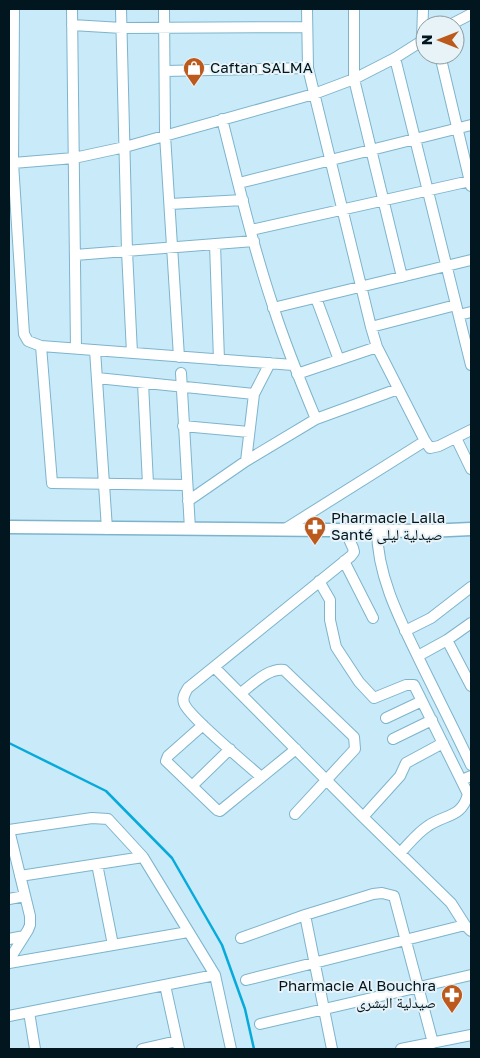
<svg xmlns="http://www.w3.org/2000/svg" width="480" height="1058" viewBox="0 0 480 1058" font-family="'Golos Text','Noto Naskh Arabic',sans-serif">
<rect width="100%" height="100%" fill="#c9eaf9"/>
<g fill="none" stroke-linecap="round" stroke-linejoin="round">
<path stroke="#06aadb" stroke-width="2.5" d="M 9,743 L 106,791 L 172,858 L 222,945 L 245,1009 L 254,1049"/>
<g stroke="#7db4cc" stroke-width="12">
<path id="minor" d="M 14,9 L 13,163 L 24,334 L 28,341 L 41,346 L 293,365
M 72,9 L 76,349
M 121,9 L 127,251 L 132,353
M 164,9 L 165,135 L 179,357
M 307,9 L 308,68 L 371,327 L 377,347 L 425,441 L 430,448 L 439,446 L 471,430
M 354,9 L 354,79 L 402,277
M 72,25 L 122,28 L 307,27
M 450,25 L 471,14
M 422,40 L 423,9
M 440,55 L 471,186
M 395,58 L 471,365
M 165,71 L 308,68
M 222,119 C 238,182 253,247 274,309 C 286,347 301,383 316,419
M 13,163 L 74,158 L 125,147 L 314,94 L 354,79 L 395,58 L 425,39
M 239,183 L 471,125
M 170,204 L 243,200
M 251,230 L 470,181
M 215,244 L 219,360
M 75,255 L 254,241
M 316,298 L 339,360
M 273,308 L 471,260
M 459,315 L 471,312
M 371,327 L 456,305
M 41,346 L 52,483 L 187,485
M 95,350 L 107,529
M 181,373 L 190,529
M 297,374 L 377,347
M 97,378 L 254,394
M 143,383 L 148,484
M 183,426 L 249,432
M 456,438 L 471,469
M 246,461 L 254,394 L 270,363
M 188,501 L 246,461 L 316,419 L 398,389
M 285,529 L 425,441
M 377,529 C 377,575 399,618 419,659 C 436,694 454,729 471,765
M 344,561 L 373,618
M 319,581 L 330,600 L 330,620 L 336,647 L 359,682 L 374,698 L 406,685 L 414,685 L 468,794 C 462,818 445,814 428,826 C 417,833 409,844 400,853
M 405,631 L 431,618 L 471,587
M 447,640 L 471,686
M 418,656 L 447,640 L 471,623
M 215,668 L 363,817 L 451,903 L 465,925 L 471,931
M 241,693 C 253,684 268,668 284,670 L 354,737 L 355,749 L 295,814
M 386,718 L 422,701
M 203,725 L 168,756 L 166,761 L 217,810 L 220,811 L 296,749
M 393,739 L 432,720
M 261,777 C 248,765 188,716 184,703 C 182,697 185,693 188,688 L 351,556 L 354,552 L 353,548 L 345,530
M 462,780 L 471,776
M 192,786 L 230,749
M 363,817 L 400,776 L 406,763 L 443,743
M 9,830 L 92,818 L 108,819 L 143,857 L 215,975 L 231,1049
M 9,830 L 30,916 L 30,925 L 28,930 L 9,960
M 97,864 L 113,945
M 20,876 L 143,857
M 9,899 L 25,896
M 305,915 L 332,1049
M 241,938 L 305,915 L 373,894 L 382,893 L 394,896 L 433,1043
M 9,939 L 24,936
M 9,963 L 188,932
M 246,980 L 465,925
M 165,985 L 179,1049
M 29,1012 L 35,1049
M 9,1016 L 215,975
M 260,1024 L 471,975
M 142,1049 L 177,1041
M 401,1049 L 471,1035"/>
</g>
<g stroke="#7db4cc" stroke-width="15">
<path id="tertiary" d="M 9,527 L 427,531 L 471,529"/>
</g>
<use href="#minor" stroke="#fff" stroke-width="10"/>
<use href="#tertiary" stroke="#fff" stroke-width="12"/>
</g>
<defs>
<g id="shop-pin" transform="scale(1.125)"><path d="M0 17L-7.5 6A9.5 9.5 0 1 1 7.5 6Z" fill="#bc5a1d" stroke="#e8f3f8"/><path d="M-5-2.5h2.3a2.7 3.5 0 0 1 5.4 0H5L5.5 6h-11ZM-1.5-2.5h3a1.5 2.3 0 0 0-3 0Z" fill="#fff"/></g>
<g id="pharmacy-pin" transform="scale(1.125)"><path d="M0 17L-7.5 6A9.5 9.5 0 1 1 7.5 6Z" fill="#bc5a1d" stroke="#e8f3f8"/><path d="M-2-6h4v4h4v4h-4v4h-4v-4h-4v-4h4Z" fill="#fff"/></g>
</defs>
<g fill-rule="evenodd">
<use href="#shop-pin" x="194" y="68"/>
<use href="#pharmacy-pin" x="315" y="527"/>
<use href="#pharmacy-pin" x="452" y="995"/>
</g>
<g text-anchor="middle" stroke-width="4" stroke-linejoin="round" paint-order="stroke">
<g font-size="15" fill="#01161f" stroke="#e8f3f8" text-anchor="start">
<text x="210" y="73">Caftan SALMA</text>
<text x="331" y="523">Pharmacie Laila<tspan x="331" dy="17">Santé صيدلية ليلى</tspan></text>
<text x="436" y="991" text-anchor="end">Pharmacie Al Bouchra<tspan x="436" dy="17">صيدلية البشرى</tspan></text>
</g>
</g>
<rect width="480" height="1058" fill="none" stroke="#01161f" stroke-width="20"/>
<g transform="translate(440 40) rotate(270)"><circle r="24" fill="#e8f3f8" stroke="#8c9ba1"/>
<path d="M0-4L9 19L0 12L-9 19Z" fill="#bc5a1d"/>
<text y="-8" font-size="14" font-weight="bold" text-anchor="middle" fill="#01161f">N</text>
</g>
</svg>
